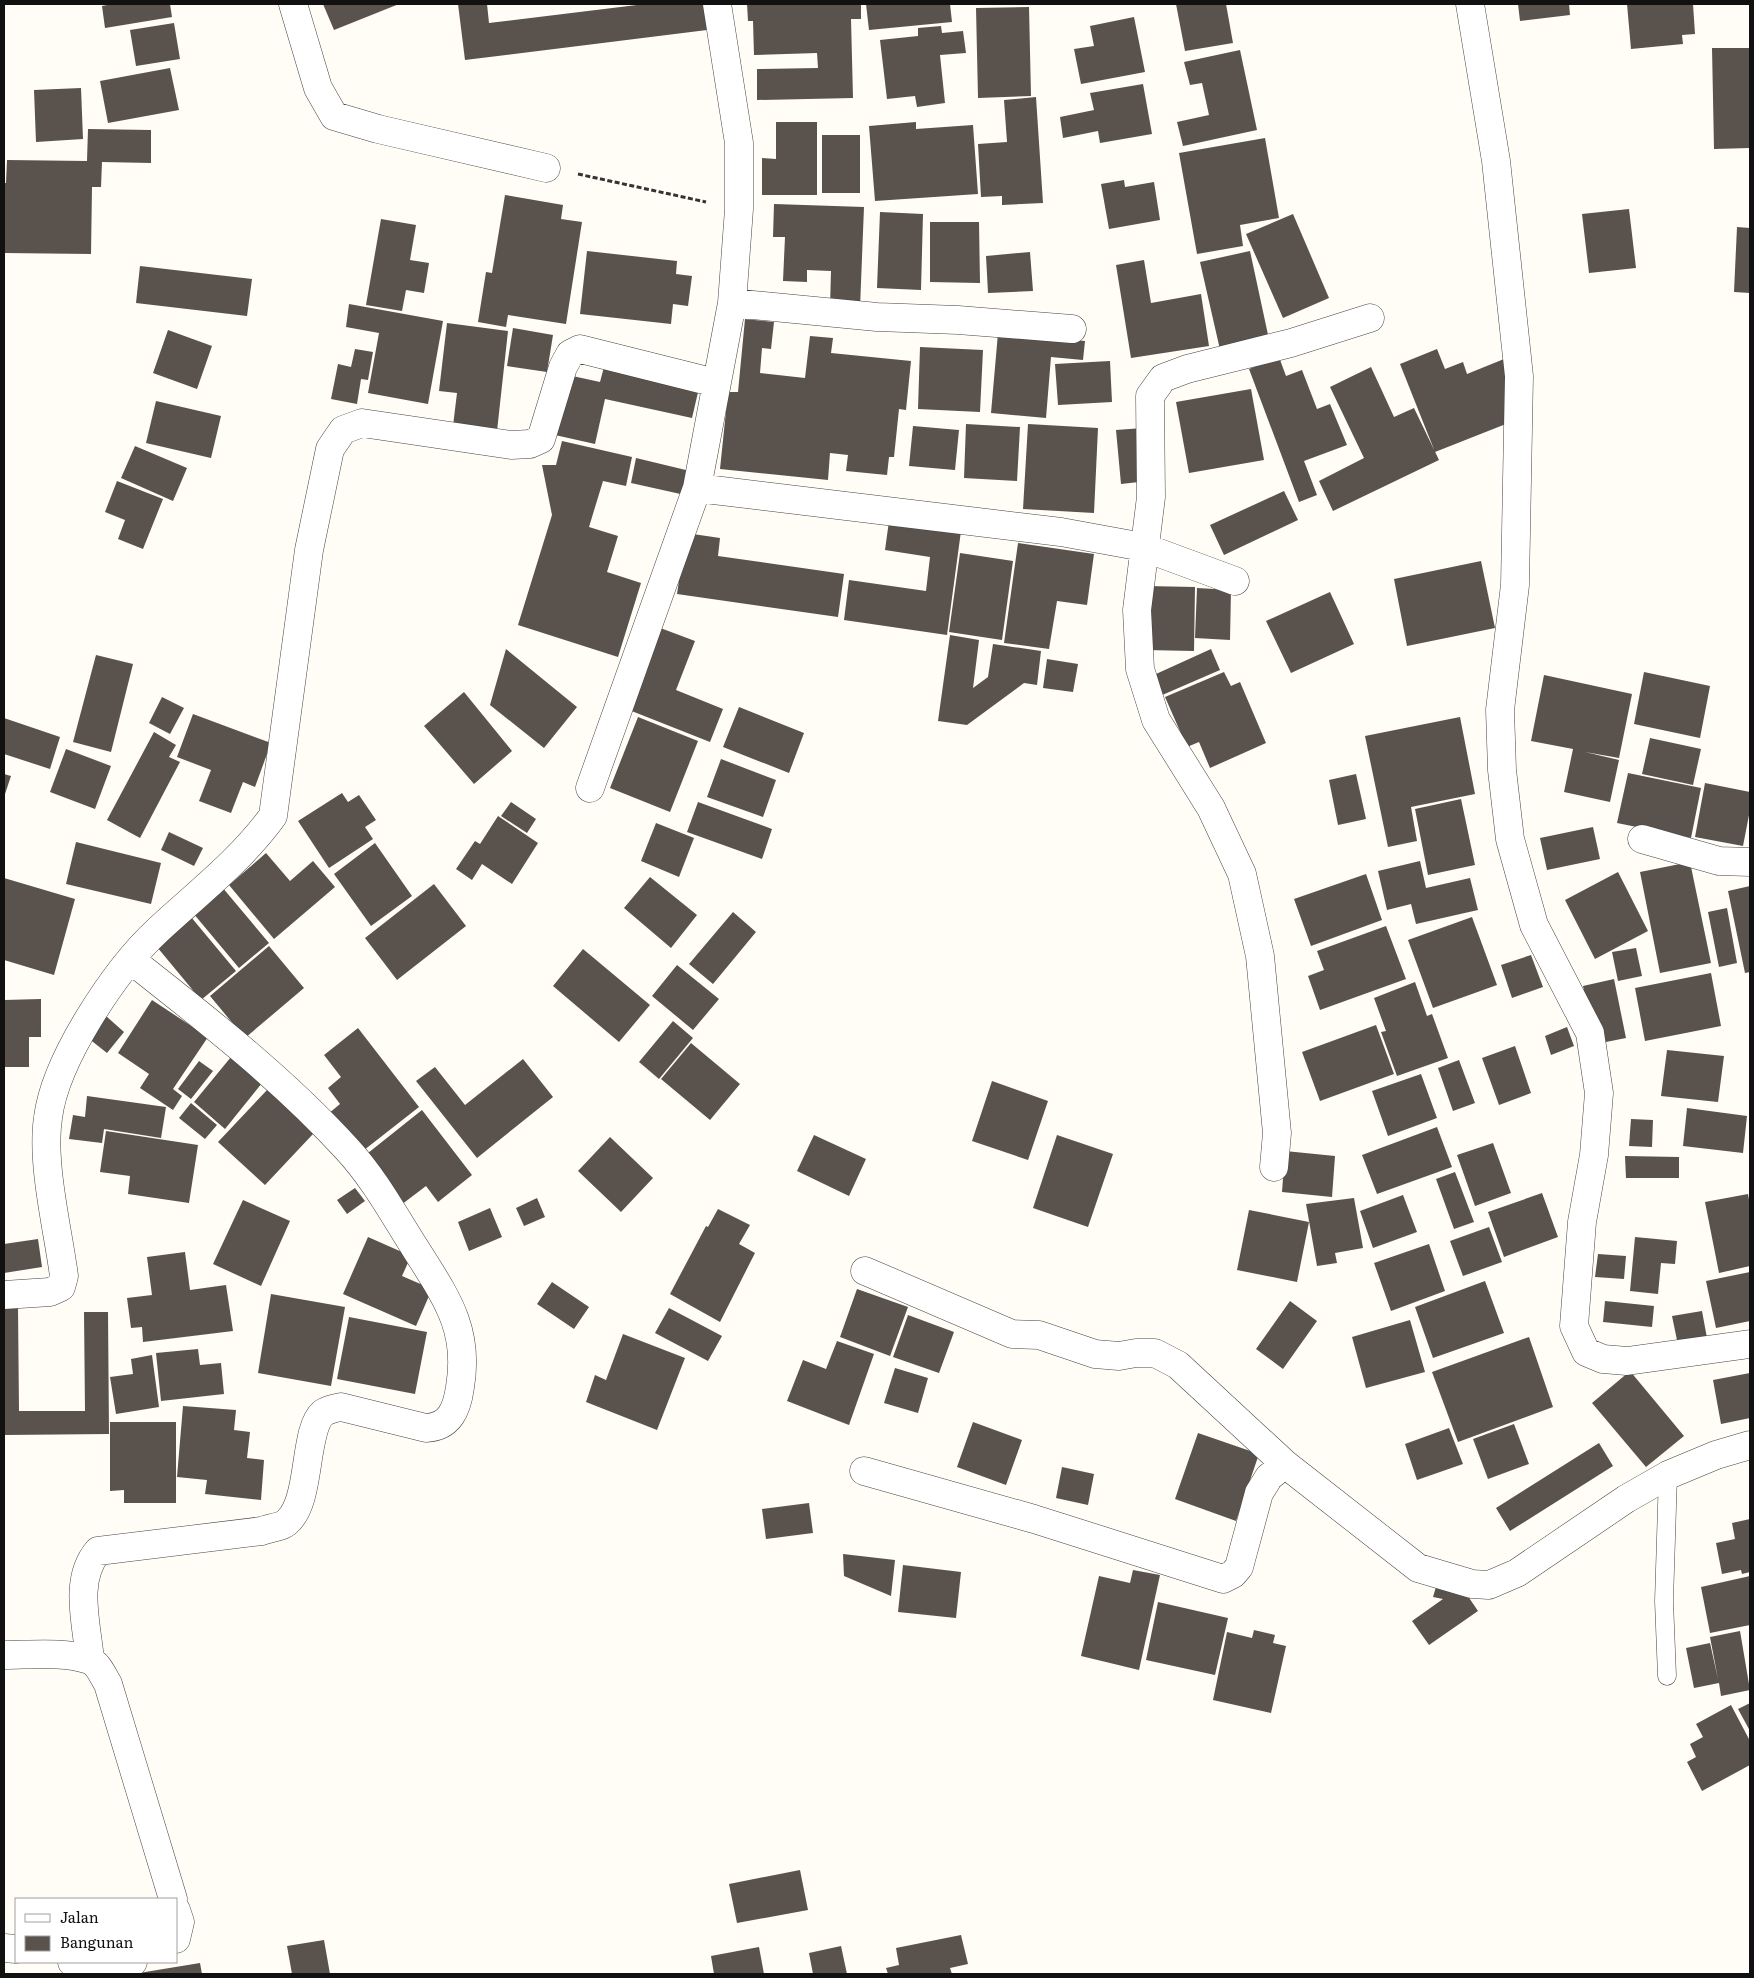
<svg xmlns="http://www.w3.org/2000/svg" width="1754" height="1978" viewBox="0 0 1754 1978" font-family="Literata,serif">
<rect width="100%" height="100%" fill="#fffdf5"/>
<path fill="#5a524d" d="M 112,4 L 170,4 L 172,17 L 105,28 L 102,6 Z
M 323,4 L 399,4 L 334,30 Z
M 458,4 L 487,4 L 489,23 L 645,4 L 704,4 L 707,30 L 465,60 Z
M 747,4 L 861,4 L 861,19 L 851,19 L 853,98 L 757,100 L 757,69 L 818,68 L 817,53 L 754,55 L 753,21 L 748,21 Z
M 866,4 L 950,4 L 952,22 L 869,30 Z
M 1176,4 L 1226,4 L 1233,43 L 1185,51 Z
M 1518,4 L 1569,4 L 1570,15 L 1520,21 Z
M 1627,4 L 1693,4 L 1695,34 L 1682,35 L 1683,44 L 1631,49 Z
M 1029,7 L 1031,96 L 978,98 L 976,8 Z
M 1134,17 L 1145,72 L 1081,84 L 1074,49 L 1094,46 L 1090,26 Z
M 174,23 L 180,59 L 136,66 L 130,30 Z
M 941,26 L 942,33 L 963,31 L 966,53 L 940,55 L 945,103 L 917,107 L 915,96 L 887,99 L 880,40 L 918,36 L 918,28 Z
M 1712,48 L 1750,48 L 1750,148 L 1714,149 Z
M 1240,50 L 1257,130 L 1183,146 L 1177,122 L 1209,115 L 1202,83 L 1190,85 L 1184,62 Z
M 170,68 L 179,110 L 108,123 L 100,81 Z
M 1143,84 L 1152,134 L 1100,143 L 1098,131 L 1063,138 L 1060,117 L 1094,110 L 1090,93 Z
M 81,88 L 83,139 L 36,142 L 34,90 Z
M 1036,97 L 1043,203 L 1002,205 L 1002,196 L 981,197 L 978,144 L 1007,142 L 1004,100 Z
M 776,122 L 817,122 L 817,195 L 762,195 L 762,158 L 776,159 Z
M 916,122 L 916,129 L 973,125 L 978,194 L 875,201 L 869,126 Z
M 88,129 L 151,130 L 151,163 L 102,162 L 101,187 L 92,187 L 91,254 L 4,253 L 4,183 L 6,183 L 7,160 L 87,161 Z
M 822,135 L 860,135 L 860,193 L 822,193 Z
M 1265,138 L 1279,218 L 1240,225 L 1243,246 L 1197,254 L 1179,153 Z
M 1124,180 L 1125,187 L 1154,182 L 1160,220 L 1109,229 L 1101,184 Z
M 505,195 L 563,205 L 561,219 L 582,222 L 566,324 L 508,315 L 506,327 L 478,322 L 486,272 L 492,273 Z
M 774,204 L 864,207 L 860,308 L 830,307 L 831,271 L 807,270 L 807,282 L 783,281 L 785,237 L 773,237 Z
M 1629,209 L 1636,268 L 1589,273 L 1582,214 Z
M 880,212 L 923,214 L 921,290 L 877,288 Z
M 1293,214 L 1329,298 L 1283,318 L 1246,234 Z
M 381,219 L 416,225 L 410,260 L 429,263 L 424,293 L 406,290 L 402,311 L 366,305 Z
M 930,222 L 979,222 L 980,283 L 930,282 Z
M 1737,227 L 1750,228 L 1750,293 L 1734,292 Z
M 587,251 L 677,261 L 676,274 L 692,276 L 688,306 L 673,304 L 671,324 L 580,314 Z
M 1250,251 L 1270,344 L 1221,354 L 1200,262 Z
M 1030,252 L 1033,291 L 988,293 L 986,256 Z
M 1144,260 L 1151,303 L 1201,294 L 1209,346 L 1131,358 L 1116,265 Z
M 140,266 L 252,279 L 247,316 L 136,303 Z
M 349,304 L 443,321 L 428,404 L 368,393 L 379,333 L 346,327 Z
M 745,319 L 774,322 L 771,349 L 762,348 L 760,373 L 805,378 L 810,336 L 833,338 L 831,353 L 911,361 L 906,410 L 899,409 L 894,457 L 889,457 L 887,475 L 846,471 L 848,455 L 830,453 L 828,480 L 720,469 L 728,392 L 738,392 Z
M 447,323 L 508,331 L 497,431 L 453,426 L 457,393 L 439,391 Z
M 513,328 L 553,335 L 547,372 L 507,366 Z
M 168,330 L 212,346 L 197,389 L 153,373 Z
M 998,333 L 1085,341 L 1083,360 L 1051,357 L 1046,418 L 991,413 Z
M 920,347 L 983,350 L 980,412 L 918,409 Z
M 355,349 L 373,352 L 368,380 L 361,379 L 357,404 L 331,399 L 338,364 L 351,367 Z
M 1437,349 L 1445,369 L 1463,362 L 1467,374 L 1504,359 L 1516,420 L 1435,452 L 1400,364 Z
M 1279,357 L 1286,376 L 1302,370 L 1317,409 L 1330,404 L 1347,445 L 1304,461 L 1317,495 L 1299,502 L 1249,369 Z
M 1110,361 L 1112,402 L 1058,405 L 1055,364 Z
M 604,367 L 699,388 L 692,418 L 605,399 L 595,444 L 555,435 L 568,375 L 600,382 Z
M 1371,367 L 1394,417 L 1414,408 L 1439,460 L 1333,511 L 1319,481 L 1364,458 L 1330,387 Z
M 1251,389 L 1264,460 L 1189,473 L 1176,402 Z
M 156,401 L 221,416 L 211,458 L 146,443 Z
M 966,424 L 1020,427 L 1017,481 L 964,478 Z
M 1028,424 L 1098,428 L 1094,513 L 1023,509 Z
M 913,426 L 959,430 L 955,470 L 909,466 Z
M 1143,428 L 1148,481 L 1121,484 L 1116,430 Z
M 562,441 L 632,457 L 626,486 L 603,481 L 589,527 L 618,536 L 607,572 L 641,583 L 618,657 L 518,625 L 552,515 L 542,465 L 556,465 Z
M 135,446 L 187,468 L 173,501 L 121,478 Z
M 636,458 L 690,471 L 685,495 L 631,483 Z
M 117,481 L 163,499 L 143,549 L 118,539 L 125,520 L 105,512 Z
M 1284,491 L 1298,520 L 1224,555 L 1210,525 Z
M 889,521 L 961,531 L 947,635 L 844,620 L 849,580 L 926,591 L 930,557 L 885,550 Z
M 686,533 L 720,538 L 718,556 L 844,574 L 838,617 L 677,594 Z
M 1018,543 L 1094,554 L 1087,605 L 1057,601 L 1049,649 L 1004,643 Z
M 960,553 L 1013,561 L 1002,640 L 949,632 Z
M 1481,561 L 1495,628 L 1407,646 L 1394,579 Z
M 1146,586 L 1195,587 L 1194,651 L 1145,650 Z
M 1197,588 L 1231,590 L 1230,640 L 1195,638 Z
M 1330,592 L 1354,644 L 1291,673 L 1266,621 Z
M 655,626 L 695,641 L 676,690 L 723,709 L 710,742 L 624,708 Z
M 950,635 L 979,640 L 973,688 L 988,677 L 993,644 L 1041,651 L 1037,685 L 1024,683 L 967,725 L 938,721 Z
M 506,649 L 577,707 L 544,748 L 490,705 Z
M 1211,649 L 1220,670 L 1153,699 L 1145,679 Z
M 96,655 L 133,664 L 111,752 L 73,742 Z
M 1047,659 L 1078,664 L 1073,692 L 1043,688 Z
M 1224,672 L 1231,686 L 1240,682 L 1266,743 L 1210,768 L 1199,742 L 1187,747 L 1165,697 Z
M 1644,672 L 1710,686 L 1700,738 L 1634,724 Z
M 1544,675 L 1632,694 L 1619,758 L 1585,752 L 1619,760 L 1610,802 L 1564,792 L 1573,749 L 1531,741 Z
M 464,692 L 512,751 L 474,784 L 424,726 Z
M 162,697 L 184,708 L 170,734 L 149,723 Z
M 739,707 L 804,733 L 789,773 L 723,747 Z
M 193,714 L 271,743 L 255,787 L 243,782 L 231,813 L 199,801 L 211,770 L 177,757 Z
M 638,717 L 698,741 L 670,812 L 610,788 Z
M 1460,717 L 1475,794 L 1411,807 L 1417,841 L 1388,847 L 1365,736 Z
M 4,718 L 60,737 L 50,769 L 4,754 Z
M 154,732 L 176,745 L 169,757 L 180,762 L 140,838 L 107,820 Z
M 1650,738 L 1701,749 L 1693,785 L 1642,774 Z
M 66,749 L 111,766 L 95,809 L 50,792 Z
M 721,759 L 776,780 L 763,817 L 707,797 Z
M 1628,773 L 1701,788 L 1691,838 L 1617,823 Z
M 4,774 L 11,776 L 4,797 Z
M 1356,774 L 1366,819 L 1338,825 L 1329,780 Z
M 1705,783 L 1750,792 L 1750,810 L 1743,846 L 1695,837 Z
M 342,793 L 348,802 L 359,795 L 376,820 L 365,827 L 373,839 L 329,868 L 298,821 Z
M 1461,799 L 1475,865 L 1428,875 L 1415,809 Z
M 511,802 L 536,819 L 527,833 L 501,816 Z
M 698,802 L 772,829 L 762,859 L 687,832 Z
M 498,816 L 538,843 L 512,884 L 482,864 L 472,880 L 456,869 L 475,841 L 480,844 Z
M 656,823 L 694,838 L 679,877 L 641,861 Z
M 1593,827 L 1600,859 L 1547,870 L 1540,838 Z
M 169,832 L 203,848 L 194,866 L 161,850 Z
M 76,842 L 161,863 L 151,904 L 66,884 Z
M 375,843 L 412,896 L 371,926 L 334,874 Z
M 266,853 L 290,881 L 313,861 L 335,887 L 274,939 L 229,885 Z
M 1420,861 L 1426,888 L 1470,878 L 1478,910 L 1416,924 L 1411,904 L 1387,910 L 1378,871 Z
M 1690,862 L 1711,963 L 1660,973 L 1640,872 Z
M 1618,872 L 1648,931 L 1595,959 L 1565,900 Z
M 1366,874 L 1382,920 L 1311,946 L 1294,899 Z
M 650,877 L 697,915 L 671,948 L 624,908 Z
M 4,878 L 75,899 L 54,975 L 4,960 Z
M 434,884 L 466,926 L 397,980 L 365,938 Z
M 1750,886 L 1750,972 L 1745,973 L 1728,891 Z
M 222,887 L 269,943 L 239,968 L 193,913 Z
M 1727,908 L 1737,963 L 1719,967 L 1708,912 Z
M 733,912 L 756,932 L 713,984 L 689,964 Z
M 191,917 L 236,971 L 201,1000 L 157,947 Z
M 1472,917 L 1497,985 L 1433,1008 L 1408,940 Z
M 1386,926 L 1406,979 L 1320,1010 L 1308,976 L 1324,970 L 1317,951 Z
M 269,946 L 304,988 L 245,1038 L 210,996 Z
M 1636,948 L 1642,976 L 1618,981 L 1612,952 Z
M 583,949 L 650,1005 L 619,1042 L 553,986 Z
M 1531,955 L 1543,987 L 1512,998 L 1501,965 Z
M 677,965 L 719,999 L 693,1030 L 652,996 Z
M 1711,973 L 1721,1026 L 1645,1041 L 1635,988 Z
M 1614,979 L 1626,1038 L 1596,1044 L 1583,986 Z
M 1415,982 L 1427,1016 L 1432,1014 L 1448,1058 L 1397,1076 L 1381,1032 L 1386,1031 L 1374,998 Z
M 41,999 L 41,1037 L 29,1037 L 29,1067 L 4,1067 L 4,1000 Z
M 152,1000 L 208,1037 L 173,1089 L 182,1096 L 173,1110 L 140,1088 L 149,1074 L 118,1053 Z
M 106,1016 L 124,1032 L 107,1053 L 88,1038 Z
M 673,1021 L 693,1038 L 659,1079 L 639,1062 Z
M 1376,1025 L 1394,1074 L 1320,1101 L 1302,1052 Z
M 1567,1027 L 1574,1046 L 1551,1055 L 1545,1036 Z
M 358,1028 L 419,1107 L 359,1154 L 328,1114 L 340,1104 L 328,1088 L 341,1077 L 324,1055 Z
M 691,1043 L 740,1084 L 710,1120 L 661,1079 Z
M 1515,1046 L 1531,1093 L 1499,1105 L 1482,1058 Z
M 1667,1050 L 1724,1056 L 1718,1102 L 1661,1096 Z
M 231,1057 L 262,1083 L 225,1129 L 194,1102 Z
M 523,1059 L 553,1097 L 477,1158 L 416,1081 L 435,1067 L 465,1105 Z
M 1459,1060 L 1475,1103 L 1453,1111 L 1438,1068 Z
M 199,1061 L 213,1071 L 191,1099 L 178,1089 Z
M 1421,1074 L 1437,1118 L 1388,1136 L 1372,1091 Z
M 992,1081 L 1048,1101 L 1028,1160 L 972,1141 Z
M 268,1089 L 313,1134 L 265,1185 L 218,1142 Z
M 87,1096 L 166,1107 L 161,1138 L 104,1129 L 102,1143 L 69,1139 L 73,1115 L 85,1117 Z
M 191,1103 L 217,1125 L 205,1139 L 179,1118 Z
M 1687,1108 L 1747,1116 L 1743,1153 L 1683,1146 Z
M 422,1110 L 472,1175 L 438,1202 L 426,1186 L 401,1205 L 363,1157 Z
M 1631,1119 L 1653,1120 L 1652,1147 L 1629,1146 Z
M 1437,1127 L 1452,1167 L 1377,1194 L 1362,1155 Z
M 106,1131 L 198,1145 L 189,1203 L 128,1194 L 130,1176 L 100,1172 Z
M 814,1135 L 866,1159 L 849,1196 L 797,1171 Z
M 1057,1135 L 1113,1154 L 1088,1227 L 1033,1208 Z
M 610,1137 L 653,1178 L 621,1212 L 578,1171 Z
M 1493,1143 L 1511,1193 L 1475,1206 L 1457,1155 Z
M 1285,1151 L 1335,1156 L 1332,1197 L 1282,1192 Z
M 1625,1156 L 1679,1157 L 1679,1178 L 1626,1178 Z
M 1455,1172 L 1474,1222 L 1454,1229 L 1436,1179 Z
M 355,1188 L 365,1201 L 347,1214 L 337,1200 Z
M 1542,1193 L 1558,1237 L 1504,1257 L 1488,1212 Z
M 1748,1194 L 1750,1205 L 1750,1266 L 1719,1273 L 1705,1202 Z
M 1403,1195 L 1417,1232 L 1373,1248 L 1360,1211 Z
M 537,1198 L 545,1217 L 524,1226 L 516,1208 Z
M 1354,1198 L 1363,1248 L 1335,1253 L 1337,1263 L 1317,1266 L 1306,1204 Z
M 243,1200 L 290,1221 L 261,1286 L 213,1264 Z
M 490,1208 L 502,1237 L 469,1251 L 458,1222 Z
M 718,1209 L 750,1225 L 739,1244 L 755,1253 L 720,1322 L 670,1294 L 706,1226 L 708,1227 Z
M 1249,1210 L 1309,1222 L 1297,1282 L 1237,1270 Z
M 1489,1227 L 1502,1262 L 1463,1276 L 1450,1241 Z
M 368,1237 L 411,1256 L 402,1276 L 432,1289 L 416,1326 L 343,1294 Z
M 1635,1237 L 1677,1241 L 1675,1264 L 1661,1263 L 1658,1294 L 1630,1291 Z
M 38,1239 L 42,1267 L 4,1273 L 4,1244 Z
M 1429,1244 L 1445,1291 L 1391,1311 L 1374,1263 Z
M 185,1252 L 190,1290 L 226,1285 L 233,1331 L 143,1342 L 142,1327 L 131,1328 L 127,1298 L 152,1295 L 147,1257 Z
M 1598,1254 L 1626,1256 L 1624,1279 L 1595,1277 Z
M 1750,1272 L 1750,1321 L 1716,1328 L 1706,1281 Z
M 1485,1281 L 1504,1333 L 1433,1358 L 1415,1307 Z
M 552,1282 L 589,1307 L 574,1329 L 537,1304 Z
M 857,1289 L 908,1307 L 890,1356 L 840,1337 Z
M 271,1294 L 345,1307 L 331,1386 L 258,1373 Z
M 1290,1301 L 1317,1321 L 1283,1369 L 1256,1349 Z
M 1605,1301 L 1654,1306 L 1652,1327 L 1603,1322 Z
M 4,1307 L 18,1307 L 19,1411 L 85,1411 L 84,1312 L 108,1312 L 109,1434 L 4,1435 Z
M 669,1308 L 722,1336 L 708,1361 L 655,1333 Z
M 1702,1311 L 1707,1338 L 1678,1345 L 1672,1316 Z
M 908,1315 L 954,1332 L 939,1373 L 893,1357 Z
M 349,1317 L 427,1332 L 415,1394 L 337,1379 Z
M 1410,1320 L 1425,1372 L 1366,1388 L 1352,1337 Z
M 623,1334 L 685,1358 L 657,1430 L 586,1402 L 595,1375 L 606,1380 Z
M 1529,1337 L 1553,1407 L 1458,1442 L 1432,1372 Z
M 837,1341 L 874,1354 L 849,1425 L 787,1401 L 803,1360 L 826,1369 Z
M 198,1349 L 200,1365 L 221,1363 L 224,1394 L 161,1401 L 156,1353 Z
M 152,1355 L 159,1407 L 116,1414 L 110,1377 L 133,1374 L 131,1359 Z
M 895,1368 L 928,1378 L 918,1413 L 884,1403 Z
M 1630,1371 L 1684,1436 L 1646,1467 L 1592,1403 Z
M 1750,1373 L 1750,1418 L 1721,1424 L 1713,1380 Z
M 183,1406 L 236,1410 L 234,1430 L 250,1432 L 247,1458 L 264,1460 L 261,1500 L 205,1494 L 207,1480 L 177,1477 Z
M 110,1422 L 176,1422 L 176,1503 L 124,1503 L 124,1490 L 110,1491 Z
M 973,1422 L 1022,1440 L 1006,1485 L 957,1467 Z
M 1514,1424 L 1529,1464 L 1488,1479 L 1473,1439 Z
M 1449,1428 L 1463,1464 L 1417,1480 L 1405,1444 Z
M 1198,1433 L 1259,1454 L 1236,1521 L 1175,1499 Z
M 1599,1443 L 1613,1466 L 1510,1531 L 1496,1508 Z
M 1062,1467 L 1094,1474 L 1088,1505 L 1056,1498 Z
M 809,1503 L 813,1533 L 766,1539 L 762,1509 Z
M 1750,1519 L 1750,1572 L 1742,1574 L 1741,1570 L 1722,1574 L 1716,1543 L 1735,1539 L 1732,1523 Z
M 843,1554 L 895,1560 L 891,1596 L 844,1576 Z
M 903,1565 L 961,1572 L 956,1618 L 898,1612 Z
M 1133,1570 L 1160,1575 L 1139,1670 L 1081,1656 L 1099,1576 L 1130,1583 Z
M 1750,1576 L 1750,1625 L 1710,1633 L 1701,1587 Z
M 1438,1580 L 1461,1586 L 1478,1611 L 1429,1645 L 1412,1621 L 1443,1599 L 1433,1597 Z
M 1158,1602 L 1228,1618 L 1215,1675 L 1146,1660 Z
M 1254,1630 L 1275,1635 L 1273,1643 L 1286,1646 L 1271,1713 L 1213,1700 L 1227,1632 L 1252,1638 Z
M 1740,1631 L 1750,1690 L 1721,1696 L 1719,1683 L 1694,1688 L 1686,1648 L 1710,1643 L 1718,1679 L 1710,1637 Z
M 1750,1703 L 1750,1731 L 1738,1709 Z
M 1731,1705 L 1750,1741 L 1750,1765 L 1702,1791 L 1687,1762 L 1696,1757 L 1690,1744 L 1703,1737 L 1696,1724 Z
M 800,1870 L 808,1910 L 737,1923 L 729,1884 Z
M 961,1935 L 968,1964 L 950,1968 L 952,1974 L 888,1974 L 886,1968 L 899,1965 L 896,1948 Z
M 324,1940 L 330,1974 L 292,1974 L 287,1946 Z
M 841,1946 L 847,1974 L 813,1974 L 809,1953 Z
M 759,1947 L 764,1974 L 714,1974 L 711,1956 Z
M 200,1963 L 202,1974 L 139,1974 L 139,1973 Z"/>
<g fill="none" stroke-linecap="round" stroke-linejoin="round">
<g stroke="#444" stroke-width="19">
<path id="service" d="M 1667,1676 L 1664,1601 L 1668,1475"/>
</g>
<g stroke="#444" stroke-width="29">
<path id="minor" d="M 293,4 L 318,88 L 334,116 L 378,129 L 546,168
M 1470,4 L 1496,161 L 1519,376 L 1515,585 L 1500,710 L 1502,770 L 1510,839 L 1534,925 L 1590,1033 L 1599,1093 L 1594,1155 L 1582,1222 L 1574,1326 L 1586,1352 L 1603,1359 L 1627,1361 L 1750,1344
M 732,303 L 877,317 L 958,320 L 1072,329
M 697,488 L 1061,532 L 1143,547 L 1235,581
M 590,788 L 697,488 L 732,303 L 739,209 L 739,143 L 717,4
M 1642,839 L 1719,861 L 1750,862
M 1274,1167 L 1277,1133 L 1260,956 L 1242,874 L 1211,808 L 1156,720 L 1140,669 L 1137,610 L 1151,497 L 1150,396 L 1163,378 L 1187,369 L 1291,343 L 1370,318
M 865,1271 L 1012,1334 L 1039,1335 L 1095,1354 L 1119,1356 L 1136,1353 L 1155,1353 L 1178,1365 L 1285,1464 L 1418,1568 L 1472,1584 L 1489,1585 L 1517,1573 L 1626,1499 L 1668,1475 L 1716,1455 L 1750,1445
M 4,1295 L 50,1292 L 61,1287 L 64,1276 C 58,1230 41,1163 48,1118 C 55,1060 115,970 158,930 C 198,893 241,860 273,816 L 309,550 L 330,449 L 343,430 L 362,423 L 511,445 L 530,444 L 541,439 L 563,367 L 570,354 L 580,349 L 716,383
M 864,1471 L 1034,1519 L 1223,1579 L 1233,1574 L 1239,1567 L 1259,1493 L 1269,1477 L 1285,1464
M 4,1655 C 29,1655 65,1651 89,1660 C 98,1663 103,1676 108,1684 L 173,1899
M 90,1660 C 87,1625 73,1580 98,1551 L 262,1531 C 269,1528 282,1527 287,1522 C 312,1501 303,1430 323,1413 C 329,1409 335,1408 341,1407 L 426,1428 C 450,1427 457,1409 460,1387 C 470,1328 445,1296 415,1248 C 394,1215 374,1178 347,1149 C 282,1078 206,1019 131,960
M 176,1910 L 180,1922 L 176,1939
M 4,1948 L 16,1949
M 72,1962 L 89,1974
M 95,1974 L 101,1969 L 133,1962"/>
</g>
<path stroke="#333" stroke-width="3" stroke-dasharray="5 2.5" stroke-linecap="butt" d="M 578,174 L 706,202"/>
<use href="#service" stroke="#fff" stroke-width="18"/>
<use href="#minor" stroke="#fff" stroke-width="28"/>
</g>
<rect width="1754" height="1978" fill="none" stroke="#111111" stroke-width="10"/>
<rect x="15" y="1898" width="162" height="65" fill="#ffffff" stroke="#a0a0a0"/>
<rect x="25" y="1914" width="25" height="8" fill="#ffffff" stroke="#a0a0a0"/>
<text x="60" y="1923" font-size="15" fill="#111111">Jalan</text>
<rect x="25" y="1936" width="25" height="15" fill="#5a524d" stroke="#a0a0a0"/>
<text x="60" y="1948" font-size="15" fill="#111111">Bangunan</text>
</svg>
